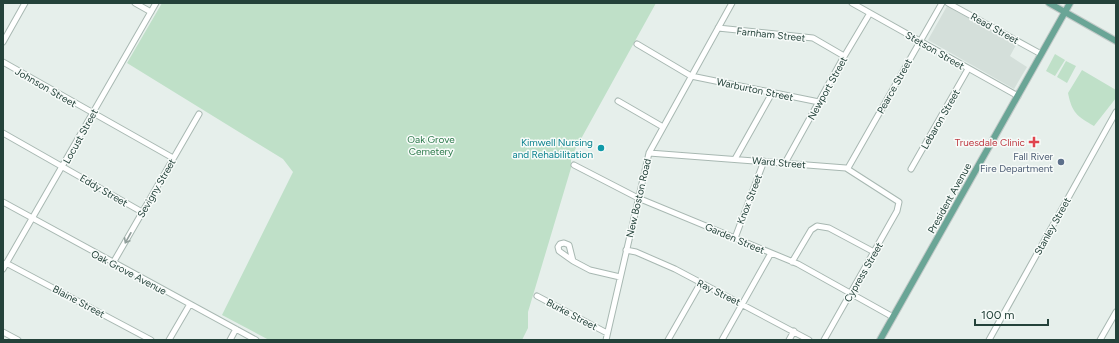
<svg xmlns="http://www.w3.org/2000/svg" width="1119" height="343" viewBox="0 0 1119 343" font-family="Figtree,sans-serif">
<rect width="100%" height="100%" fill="#e6efeb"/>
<path fill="#d4dfda" d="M 947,6 L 1016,45 L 1010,56 L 1027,67 L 1014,89 L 928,40 Z"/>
<path fill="#bfe0c8" d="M 162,3 L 656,3 L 571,157 L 571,168 L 528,312 L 528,328 L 522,340 L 269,340 L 222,315 L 293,172 L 283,159 L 127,63 Z
M 1055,54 L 1065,60 L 1055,76 L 1046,71 Z
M 1066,61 L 1076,66 L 1067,83 L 1057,77 Z
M 1082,70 L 1116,90 L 1116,98 L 1094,126 C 1077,116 1072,113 1068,93 Z"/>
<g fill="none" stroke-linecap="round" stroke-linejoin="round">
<g stroke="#a8b8b2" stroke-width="7">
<path id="minor" d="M 135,3 L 151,12
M 852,3 L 1018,96
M 948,3 L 1041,54
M 718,28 L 813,38 L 844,56
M 3,42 L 25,3
M 637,44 L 691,76 L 819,102
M 3,62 L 173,158
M 618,101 L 663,127
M 3,133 L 142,212
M 649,153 L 846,168 L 899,202 L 897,211 L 824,340
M 735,159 L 772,93
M 785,163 L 842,60 L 870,13
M 574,165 L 638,198 L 798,264 L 893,317
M 846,168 L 848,168 L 942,3
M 911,169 L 968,69
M 3,202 L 256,340
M 735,238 L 764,161
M 564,243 L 569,245 L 573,261 L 559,251 L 558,247 L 560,244 Z
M 626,250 L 636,252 L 675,269 L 809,340
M 573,261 L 590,270 L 620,277
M 792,262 L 811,230 L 817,226 L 829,228 L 874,252
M 6,263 L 151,340
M 113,263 L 199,114
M 3,269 L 156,3
M 537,296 L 607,333
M 3,332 L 18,340
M 169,340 L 190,304
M 230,340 L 236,329
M 606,340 L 649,153 L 732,3
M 668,340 L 700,284
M 722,340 L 771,253
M 789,340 L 794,331
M 989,340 L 1116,112
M 1100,340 L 1116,312"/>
</g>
<g stroke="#c2cac8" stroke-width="8">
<path id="major" d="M 1049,3 L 1116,41
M 880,340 L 1070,3"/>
</g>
<use href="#minor" stroke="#fff" stroke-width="5"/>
<use href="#major" stroke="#6aa596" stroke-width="6"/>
</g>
<defs><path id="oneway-shaft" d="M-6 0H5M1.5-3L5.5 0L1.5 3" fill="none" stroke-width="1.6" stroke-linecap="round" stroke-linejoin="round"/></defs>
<use stroke="#92a09c" href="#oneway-shaft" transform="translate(128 238) rotate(119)"/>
<path fill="#e0444e" stroke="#f7fbf9" stroke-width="1.5" d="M1032 136h4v4h4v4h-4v4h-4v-4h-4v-4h4z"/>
<circle fill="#0f9aa8" stroke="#f7fbf9" stroke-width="1.5" cx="601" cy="148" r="4"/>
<circle fill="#5c6f8a" stroke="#f7fbf9" stroke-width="1.5" cx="1061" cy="162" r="4"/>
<g text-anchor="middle" stroke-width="3" stroke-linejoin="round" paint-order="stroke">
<g font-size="10" fill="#24423a" stroke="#f7fbf9">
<text transform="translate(995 28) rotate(29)" y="4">Read Street</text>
<text transform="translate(771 34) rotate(6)" y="4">Farnham Street</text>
<text transform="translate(935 50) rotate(30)" y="4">Stetson Street</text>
<text transform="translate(894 86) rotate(-61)" y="4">Pearce Street</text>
<text transform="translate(46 87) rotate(30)" y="4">Johnson Street</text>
<text transform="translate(827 88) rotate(-61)" y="4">Newport Street</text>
<text transform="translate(755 89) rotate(12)" y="4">Warburton Street</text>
<text transform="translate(940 119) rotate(-60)" y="4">Lebaron Street</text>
<text transform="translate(80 136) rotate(-61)" y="4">Locust Street</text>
<text transform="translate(779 162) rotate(5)" y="4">Ward Street</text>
<text transform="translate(156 188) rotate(-60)" y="4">Sevigny Street</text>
<text transform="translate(104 190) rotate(30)" y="4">Eddy Street</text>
<text transform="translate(638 198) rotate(-77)" y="4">New Boston Road</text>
<text transform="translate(949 198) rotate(-61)" y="4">President Avenue</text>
<text transform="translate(749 199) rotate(-69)" y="4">Knox Street</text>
<text transform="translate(1052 226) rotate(-61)" y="4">Stanley Street</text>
<text transform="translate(735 238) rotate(23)" y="4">Garden Street</text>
<text transform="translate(129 272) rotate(28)" y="4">Oak Grove Avenue</text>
<text transform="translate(863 272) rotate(-60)" y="4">Cypress Street</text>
<text transform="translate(719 292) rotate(26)" y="4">Ray Street</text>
<text transform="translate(79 301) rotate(28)" y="4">Blaine Street</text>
<text transform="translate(572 314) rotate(28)" y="4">Burke Street</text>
</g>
<g font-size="10" fill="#2d7a4b" stroke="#f7fbf9">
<text x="431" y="143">Oak Grove<tspan x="431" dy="12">Cemetery</tspan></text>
</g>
<g font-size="10" fill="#0d838f" stroke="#f7fbf9" text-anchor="end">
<text x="593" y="146">Kimwell Nursing<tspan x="593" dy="12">and Rehabilitation</tspan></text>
</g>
<g font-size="10" fill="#be3a42" stroke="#f7fbf9" text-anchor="end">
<text x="1025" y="146">Truesdale Clinic</text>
</g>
<g font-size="10" fill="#4e5e75" stroke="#f7fbf9" text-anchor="end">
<text x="1053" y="160">Fall River<tspan x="1053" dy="12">Fire Department</tspan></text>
</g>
</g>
<rect width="1119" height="343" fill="none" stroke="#24423a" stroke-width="8"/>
<path d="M975 319v6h73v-6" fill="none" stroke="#24423a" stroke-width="2"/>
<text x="981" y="319" font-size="12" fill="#24423a" stroke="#f7fbf9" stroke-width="3" paint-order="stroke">100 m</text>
</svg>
